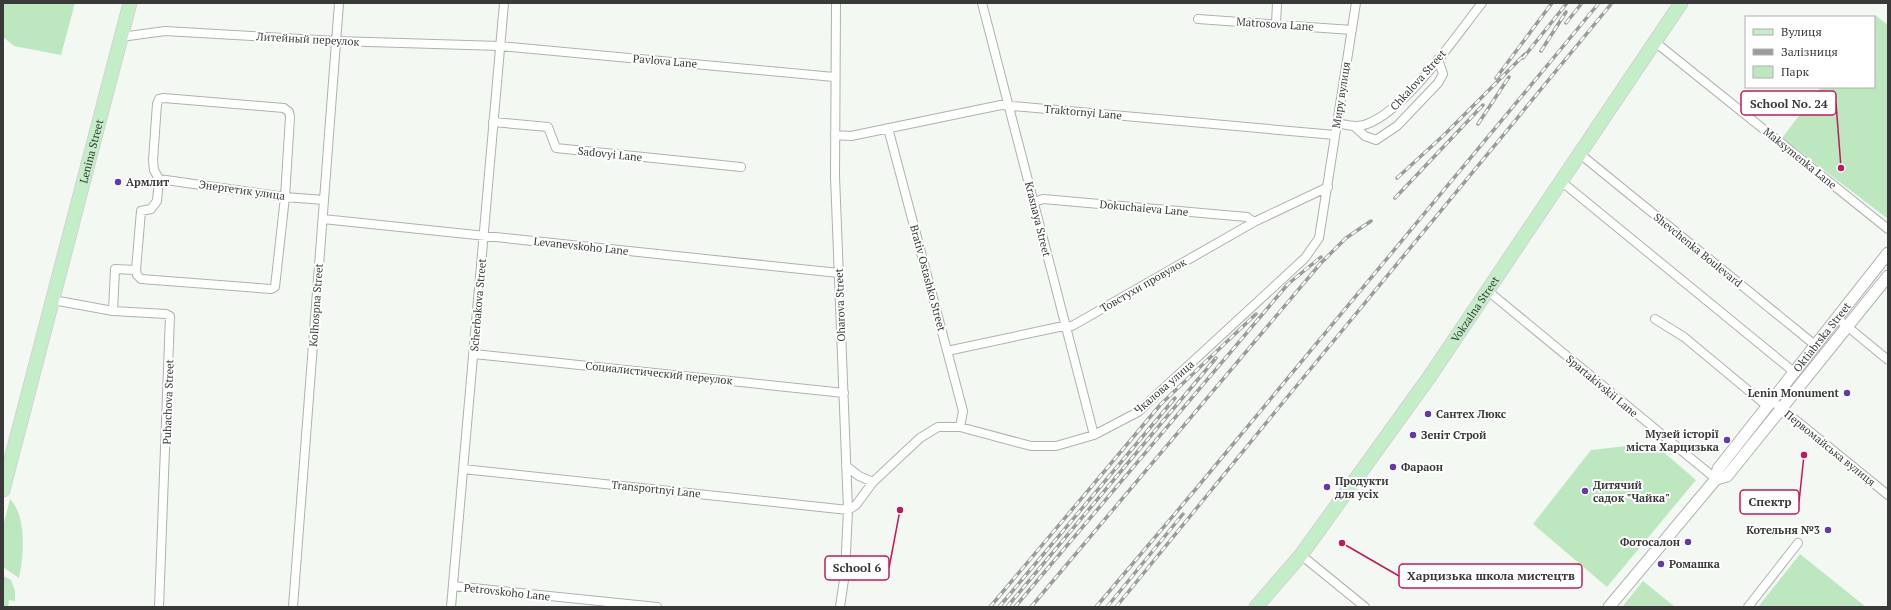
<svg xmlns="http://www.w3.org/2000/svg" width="1891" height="610" viewBox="0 0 1891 610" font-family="'PT Serif',serif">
<rect width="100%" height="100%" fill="#f3f8f3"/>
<path fill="#bde7bf" d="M 3,3 L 75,3 L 61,55 L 14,46 L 3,37 Z
M 1875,15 L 1888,25 L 1888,219 L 1782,138 L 1821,87 L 1874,87 Z
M 1653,443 L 1696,480 L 1607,587 L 1533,524 L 1591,450 Z
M 10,499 C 27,517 24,555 19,578 L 3,567 L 3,527 Z
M 1800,554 L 1866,607 L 1758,607 Z
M 3,576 L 11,580 L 15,591 L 15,601 L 9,600 L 8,607 L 3,607 Z
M 1643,581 L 1675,607 L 1622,607 Z"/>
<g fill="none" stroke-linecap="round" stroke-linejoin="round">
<g stroke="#aeb2ae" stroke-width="10">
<path id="street" d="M 836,3 L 835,176 L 848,510 L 845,573 L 840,607
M 982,3 L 1094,435
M 1198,19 L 1352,30
M 1276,24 L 1277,3
M 121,37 L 165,31 L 336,41 L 500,46 L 834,77
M 1655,42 L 1888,229
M 164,98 L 284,108 L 289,112 L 290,117 L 285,197 L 275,287 L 271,289 L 141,279 L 137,275 L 136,270 L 141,211 L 151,209 L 157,201 L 159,179 L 154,170 L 153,160 L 157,104 L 159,99 Z
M 493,122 L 548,127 L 556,148 L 741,167
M 1337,123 C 1346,125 1357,128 1367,124 C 1407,109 1455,37 1482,3
M 1354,126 L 1365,136 L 1376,140 L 1397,126 L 1438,83 L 1443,74 L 1438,59
M 888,128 L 963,411 L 960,427
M 835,135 L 851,136 L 1001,105 L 1335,135
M 1580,154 L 1815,345
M 159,179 L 285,197 L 324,200
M 1562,182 L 1794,372
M 1034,202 L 1043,199 L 1247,217 L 1254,222
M 323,219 L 839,273
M 1488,291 L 1716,479
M 53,300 L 113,311 L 166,314 L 170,316 L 159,607
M 113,311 L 115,269 L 136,270
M 1837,318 L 1888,360
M 1655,319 L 1684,337 L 1767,406
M 947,351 L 1059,327 L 1072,326 L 1254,222 L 1328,187
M 474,354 L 844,393
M 1771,400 L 1888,495
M 846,466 L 859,476 L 873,482 L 920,438 L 938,427 L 960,427 L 1031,446 L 1056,446 L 1094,435 L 1138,412 L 1305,258 L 1319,238 L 1356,3
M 463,469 L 848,510 L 856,505 L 873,482
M 1301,555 L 1365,607
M 453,586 L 657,607
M 293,607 L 339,3
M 451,607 L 504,3
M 1748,607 L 1798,543"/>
</g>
<g stroke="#aeb2ae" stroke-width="13">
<g id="secondary">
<path d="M 1716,479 L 1727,476 L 1888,276"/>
<path id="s1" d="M 1609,607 L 1716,479 L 1718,469 L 1888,253"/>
</g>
</g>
<g stroke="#d3d3d3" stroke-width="15">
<g id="primary">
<path id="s2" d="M 3,490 L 130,3"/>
<path id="s3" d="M 1256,607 L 1301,555 L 1430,376 L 1681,3"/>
</g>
</g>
<use href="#street" stroke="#fff" stroke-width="8"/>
<use href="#secondary" stroke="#fff" stroke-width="11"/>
<use href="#primary" stroke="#c4eec7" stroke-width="13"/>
<g stroke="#999c99" stroke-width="3.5">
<path id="rail" d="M 1566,23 L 1582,3
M 1541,51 L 1566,12
M 1523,58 L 1567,3
M 1496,78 L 1552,3
M 1478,124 L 1509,77
M 1397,178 L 1444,135 L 1525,54
M 1395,198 L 1483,105
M 990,607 L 1161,404 L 1256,314
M 999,607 L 1175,398
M 1007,607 L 1216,358
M 1015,607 L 1288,284 L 1321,257
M 1031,607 L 1320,264 L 1346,238 L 1371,221
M 1096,607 L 1195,490 L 1599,3
M 1107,607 L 1183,514
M 1116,607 L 1280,406 L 1612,3"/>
</g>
<use href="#rail" stroke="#fff" stroke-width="2" stroke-dasharray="6" stroke-linecap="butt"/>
</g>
<g fill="#6638af" stroke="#fff" stroke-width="1.5">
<circle cx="118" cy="182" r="4"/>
<circle cx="1847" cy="393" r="4"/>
<circle cx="1428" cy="414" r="4"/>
<circle cx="1413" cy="435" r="4"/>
<circle cx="1727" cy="440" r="4"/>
<circle cx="1393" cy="467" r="4"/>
<circle cx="1327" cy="487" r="4"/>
<circle cx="1585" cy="491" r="4"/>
<circle cx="1828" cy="530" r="4"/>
<circle cx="1688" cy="542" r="4"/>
<circle cx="1661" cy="564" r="4"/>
</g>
<g text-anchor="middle" stroke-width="4" stroke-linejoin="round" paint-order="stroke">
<g font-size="11" fill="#383938" stroke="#fff">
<text transform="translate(1275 24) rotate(4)" y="4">Matrosova Lane</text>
<text transform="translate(308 39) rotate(3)" y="4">Литейный переулок</text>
<text transform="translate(665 61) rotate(5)" y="4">Pavlova Lane</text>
<text transform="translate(1418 80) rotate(-48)" y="4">Chkalova Street</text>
<text transform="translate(1341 95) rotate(-81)" y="4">Миру вулиця</text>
<text transform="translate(1083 112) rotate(5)" y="4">Traktornyi Lane</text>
<text dy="4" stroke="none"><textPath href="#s2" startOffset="350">Lenina Street</textPath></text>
<text transform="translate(610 154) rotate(6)" y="4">Sadovyi Lane</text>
<text transform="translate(1800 158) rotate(39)" y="4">Maksymenka Lane</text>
<text transform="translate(242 190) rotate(8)" y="4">Энергетик улица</text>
<text transform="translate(1144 208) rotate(5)" y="4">Dokuchaieva Lane</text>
<text transform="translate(1038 219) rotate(76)" y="4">Krasnaya Street</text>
<text transform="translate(581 246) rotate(6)" y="4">Levanevskoho Lane</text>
<text transform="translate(1698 250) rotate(39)" y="4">Shevchenka Boulevard</text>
<text transform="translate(928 278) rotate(75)" y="4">Brativ Ostashko Street</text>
<text transform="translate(1143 285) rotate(-30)" y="4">Товстухи провулок</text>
<text transform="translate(316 305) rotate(-86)" y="4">Kolhospna Street</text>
<text transform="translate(478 305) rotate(-85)" y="4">Scherbakova Street</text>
<text transform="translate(840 305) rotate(-92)" y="4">Oharova Street</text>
<text dy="4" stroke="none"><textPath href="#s3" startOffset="370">Vokzalna Street</textPath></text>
<text dy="4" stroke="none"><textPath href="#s1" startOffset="345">Oktiabrska Street</textPath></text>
<text transform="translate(659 373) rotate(6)" y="4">Социалистический переулок</text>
<text transform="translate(1602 386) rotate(40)" y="4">Spartakivskii Lane</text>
<text transform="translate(1164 387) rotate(-41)" y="4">Чкалова улица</text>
<text transform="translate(168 402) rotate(-88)" y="4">Puhachova Street</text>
<text transform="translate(1830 448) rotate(39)" y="4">Первомайська вулиця</text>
<text transform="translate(656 489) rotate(6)" y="4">Transportnyi Lane</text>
<text transform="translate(507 592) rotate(6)" y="4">Petrovskoho Lane</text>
</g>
<g font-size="11" font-weight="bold" fill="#383938" stroke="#fff" text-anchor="start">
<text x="126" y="186">Армлит</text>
<text x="1839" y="397" text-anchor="end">Lenin Monument</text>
<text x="1436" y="418">Сантех Люкс</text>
<text x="1719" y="438" text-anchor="end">Музей історії<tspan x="1719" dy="13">міста Харцизька</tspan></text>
<text x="1421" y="439">Зеніт Строй</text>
<text x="1401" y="471">Фараон</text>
<text x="1335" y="485">Продукти<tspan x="1335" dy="13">для усіх</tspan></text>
<text x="1593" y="489">Дитячий<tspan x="1593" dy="13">садок "Чайка"</tspan></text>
<text x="1820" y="534" text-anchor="end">Котельня №3</text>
<text x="1680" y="546" text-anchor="end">Фотосалон</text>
<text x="1669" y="568">Ромашка</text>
</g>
</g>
<path fill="none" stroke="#c2185b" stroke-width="1.5" d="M1841 168L1836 103M1804 455L1799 502M900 510L889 568M1342 543L1399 576"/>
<g fill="#c2185b" stroke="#fff" stroke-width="1.5">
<circle cx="1841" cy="168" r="4"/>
<circle cx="1804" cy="455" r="4"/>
<circle cx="900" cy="510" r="4"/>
<circle cx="1342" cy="543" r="4"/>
</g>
<g fill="#fff" stroke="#c2185b" stroke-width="1.5">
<rect x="1741" y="91" width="95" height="24" rx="4"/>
<rect x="1740" y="490" width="59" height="24" rx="4"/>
<rect x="825" y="556" width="64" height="24" rx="4"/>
<rect x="1399" y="564" width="183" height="24" rx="4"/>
</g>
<g font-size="12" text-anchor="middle" font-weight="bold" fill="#383938">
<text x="1789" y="108">School No. 24</text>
<text x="1770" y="506">Спектр</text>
<text x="857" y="572">School 6</text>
<text x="1491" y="580">Харцизька школа мистецтв</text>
</g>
<rect width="1891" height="610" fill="none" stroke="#383938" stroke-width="8"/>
<rect x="1745" y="16" width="130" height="72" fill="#ffffff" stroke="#afb0af"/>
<rect x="1753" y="29" width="20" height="6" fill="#c4eec7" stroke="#afb0af"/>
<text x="1781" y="36" font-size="12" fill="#383938">Вулиця</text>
<rect x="1753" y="49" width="20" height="6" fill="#999c99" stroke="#afb0af"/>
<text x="1781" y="56" font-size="12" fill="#383938">Залізниця</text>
<rect x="1753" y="66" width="20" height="12" fill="#bde7bf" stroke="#afb0af"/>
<text x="1781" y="76" font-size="12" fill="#383938">Парк</text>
</svg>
